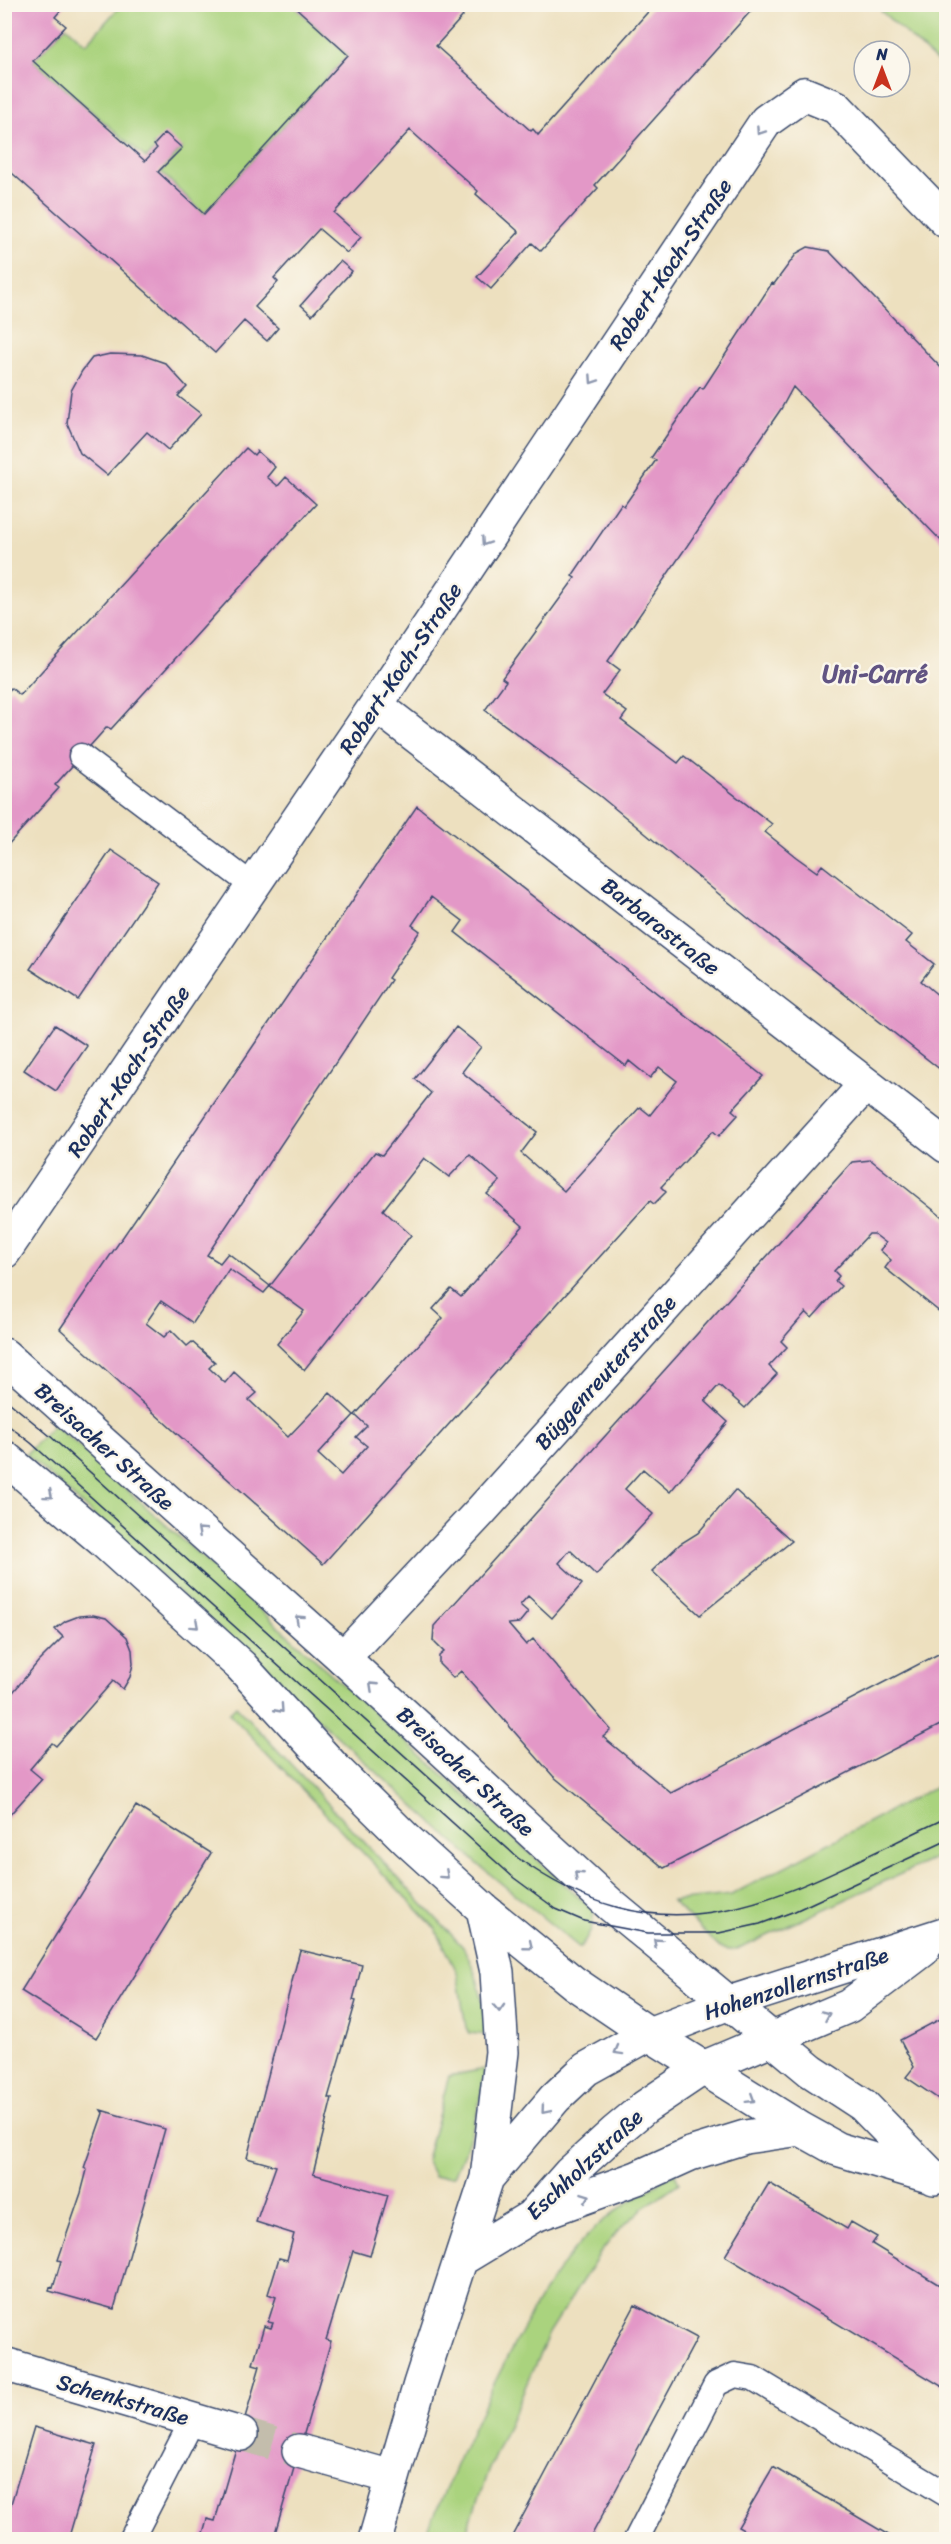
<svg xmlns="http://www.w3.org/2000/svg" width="951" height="2544" viewBox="0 0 951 2544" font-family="Sriracha,sans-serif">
<rect width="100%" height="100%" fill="#fbf7ec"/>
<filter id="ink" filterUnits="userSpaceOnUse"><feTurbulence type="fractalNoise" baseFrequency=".0167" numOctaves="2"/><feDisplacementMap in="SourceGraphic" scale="12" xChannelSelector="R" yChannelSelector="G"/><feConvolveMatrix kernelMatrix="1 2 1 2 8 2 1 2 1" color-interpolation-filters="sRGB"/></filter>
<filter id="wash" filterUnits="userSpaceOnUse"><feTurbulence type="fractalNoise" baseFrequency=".008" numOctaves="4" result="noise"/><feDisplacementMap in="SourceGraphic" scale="24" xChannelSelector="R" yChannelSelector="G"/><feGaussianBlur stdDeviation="1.35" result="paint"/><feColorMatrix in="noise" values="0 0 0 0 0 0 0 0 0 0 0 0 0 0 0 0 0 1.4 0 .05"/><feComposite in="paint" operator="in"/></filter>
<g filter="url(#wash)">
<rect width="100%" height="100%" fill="#ede0bf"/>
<path fill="#aad37e" stroke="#62816e" stroke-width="1.5" d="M 122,4 L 293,5 L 348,55 L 204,214 L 161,172 L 182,148 L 154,145 L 157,148 L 146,158 L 33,61 L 66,26 L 86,44 Z
M 887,5 L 940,5 L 946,13 L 946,65 L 944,68 L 881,11 Z
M 54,1424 L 594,1911 L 591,1931 L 580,1948 L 479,1865 L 26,1454 Z
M 236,1706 L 463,1947 C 479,1975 484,2003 487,2035 L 470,2033 L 466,2028 L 457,1972 L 435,1928 L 229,1713 Z
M 946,1781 L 946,1853 L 741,1948 L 729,1950 L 720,1948 L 672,1901 L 731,1895 Z
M 485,2069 C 479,2112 472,2136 454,2176 L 434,2176 L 426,2160 L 449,2076 Z
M 675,2173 L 679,2183 L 643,2208 L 617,2232 L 600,2253 L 549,2333 L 489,2469 L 464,2539 L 424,2540 C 449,2480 474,2422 504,2364 C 530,2313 558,2260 602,2222 C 625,2203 649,2188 675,2173 Z"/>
<g id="blocks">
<path fill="#e398c7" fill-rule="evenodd" d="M 4,4 L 66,4 L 55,17 L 66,26 L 33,61 L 145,161 L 157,148 L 154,145 L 165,133 L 182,148 L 158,172 L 204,214 L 348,55 L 292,4 L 389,4 L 395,9 L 399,4 L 450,4 L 463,16 L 436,46 L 531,131 L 533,129 L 538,135 L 655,4 L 757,4 L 595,185 L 598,188 L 541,251 L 532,243 L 491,289 L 477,277 L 519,232 L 476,194 L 478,191 L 410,130 L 334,213 L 361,237 L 347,253 L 319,229 L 274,278 L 278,282 L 255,307 L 278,328 L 267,341 L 244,321 L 215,353 L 4,166 Z
M 808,247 L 829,251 L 946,373 L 946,546 L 793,387 L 781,409 L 608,661 L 620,670 L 602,694 L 627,712 L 621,720 L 678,763 L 684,756 L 772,824 L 765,832 L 796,857 L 817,872 L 822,865 L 912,935 L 906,942 L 934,964 L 921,981 L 946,1002 L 946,1074 L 748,918 L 601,797 L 485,710 L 506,681 L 502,678 L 575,578 L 572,576 L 621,504 L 624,506 L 656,460 L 651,458 L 700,387 L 703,389 L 772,283 L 774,284 L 797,253 Z
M 340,261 L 352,271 L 312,315 L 301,305 Z
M 110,354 L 142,355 L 165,363 L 187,387 L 178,396 L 201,414 L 168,450 L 147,432 L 107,475 L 80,453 L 67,423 L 71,391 L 82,371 L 92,358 Z
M 246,448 L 254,455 L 257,451 L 275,467 L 267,477 L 278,486 L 286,477 L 316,504 L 111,729 L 107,727 L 55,785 L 59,788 L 5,848 L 5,695 L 11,688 L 20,695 Z
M 417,806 L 763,1076 L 732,1110 L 738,1115 L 719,1136 L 713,1131 L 661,1187 L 666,1192 L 654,1204 L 650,1201 L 323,1564 L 60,1329 ZM 431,897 L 463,921 L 455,932 L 626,1066 L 629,1061 L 650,1078 L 659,1067 L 677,1081 L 650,1115 L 640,1107 L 564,1191 L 521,1153 L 537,1132 L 462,1072 L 481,1047 L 456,1027 L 415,1079 L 431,1093 L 382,1155 L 375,1152 L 270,1286 L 304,1311 L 277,1344 L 304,1370 L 411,1235 L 383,1210 L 424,1158 L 449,1177 L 470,1155 L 500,1181 L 487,1194 L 523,1226 L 461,1297 L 451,1289 L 433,1309 L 443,1318 L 355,1415 L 367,1426 L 356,1437 L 367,1446 L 341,1475 L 318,1454 L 354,1415 L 330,1393 L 288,1437 L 249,1400 L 257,1393 L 234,1372 L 225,1383 L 209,1368 L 215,1362 L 192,1342 L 187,1346 L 171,1330 L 164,1337 L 146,1323 L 161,1301 L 193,1323 L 229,1269 L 264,1293 L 270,1286 L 228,1253 L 220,1263 L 207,1255 L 391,980 L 388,978 L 420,931 L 412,925 Z
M 111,850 L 158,882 L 78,1000 L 30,969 Z
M 55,1025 L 87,1046 L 56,1091 L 24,1070 Z
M 871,1160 L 946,1220 L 946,1317 L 885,1268 L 891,1260 L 880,1250 L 886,1243 L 874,1234 L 869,1234 L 834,1271 L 839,1276 L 835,1281 L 841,1286 L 812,1318 L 806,1312 L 781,1341 L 787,1347 L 769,1366 L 777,1374 L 745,1408 L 719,1385 L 705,1401 L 728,1422 L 670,1492 L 643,1469 L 625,1489 L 653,1514 L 624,1545 L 596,1575 L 570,1550 L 559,1563 L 582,1584 L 552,1618 L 528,1596 L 520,1605 L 528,1612 L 519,1623 L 508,1624 L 526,1645 L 533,1639 L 611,1730 L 603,1737 L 671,1793 L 946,1650 L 946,1722 L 664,1868 L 553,1776 L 461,1671 L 453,1678 L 439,1664 L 439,1656 L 444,1652 L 433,1641 L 434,1626 L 852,1162 Z
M 735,1490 L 792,1541 L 700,1615 L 652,1571 L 680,1544 L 698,1533 Z
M 93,1615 L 106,1618 L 127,1637 L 132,1650 L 133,1664 L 130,1677 L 123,1689 L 113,1681 L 56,1746 L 52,1743 L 30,1769 L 42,1779 L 4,1821 L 4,1703 L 38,1662 L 63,1637 L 55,1629 L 66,1621 L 79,1616 Z
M 136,1806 L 211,1853 L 96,2038 L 21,1991 Z
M 300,1950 L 362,1965 L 353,2000 L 356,2001 L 328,2098 L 332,2098 L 313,2174 L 388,2195 L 370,2256 L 353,2251 L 326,2340 L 331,2341 L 273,2540 L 201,2540 L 207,2519 L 215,2521 L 260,2366 L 253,2364 L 264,2326 L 271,2328 L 273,2323 L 268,2322 L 276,2297 L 268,2294 L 279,2258 L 287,2260 L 294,2234 L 256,2222 L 276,2166 L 247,2158 Z
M 946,2016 L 946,2104 L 906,2077 L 914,2067 L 900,2040 Z
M 101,2110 L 165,2129 L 114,2309 L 49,2291 L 50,2287 L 53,2288 L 61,2261 L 58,2260 L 81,2193 L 87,2170 L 84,2168 L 103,2113 Z
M 769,2183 L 847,2229 L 851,2222 L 877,2237 L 872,2244 L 946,2289 L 946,2389 L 725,2256 Z
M 635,2305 L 697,2338 L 589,2540 L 510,2540 Z
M 34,2427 L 96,2445 L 68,2540 L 4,2540 L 4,2527 Z
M 773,2467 L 897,2540 L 761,2540 L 738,2527 Z"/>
</g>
</g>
<g filter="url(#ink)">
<use href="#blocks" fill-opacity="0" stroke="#3a4a6d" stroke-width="1.5"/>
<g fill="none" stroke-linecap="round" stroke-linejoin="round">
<path stroke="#c3bdac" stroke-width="33" stroke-dasharray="33 16" stroke-linecap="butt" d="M 241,2434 L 299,2451"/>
<g stroke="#3a4a6d" stroke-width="27">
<path id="lane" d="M 81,756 L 253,886
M 131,2540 L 193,2419
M 636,2540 L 716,2384 L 735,2375 L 753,2378 L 946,2494"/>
</g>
<g stroke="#3a4a6d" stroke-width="36">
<path id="street" d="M 376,705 L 946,1146
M 4,1252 L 376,705 L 766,121 L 804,94 L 836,107 L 946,221
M 343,1658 L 479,1513 L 865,1085
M 4,2364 L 241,2434
M 299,2451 L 392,2477"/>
</g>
<g stroke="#3a4a6d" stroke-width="36">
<path id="secondary" d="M 4,1355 L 343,1658 L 612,1906 L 811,2071 L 863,2105 L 934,2178
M 4,1457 L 102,1540 L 241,1666 L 335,1769 L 407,1840 L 483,1909 L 574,1983 L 649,2034 L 801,2129 L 837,2149 L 932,2177
M 483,1909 L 497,1972 L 502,2052 L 487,2178
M 535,2215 L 637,2178 L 690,2154 L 745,2137 L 801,2129
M 463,2258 L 531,2217 L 570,2173 L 615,2132 L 645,2107 L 703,2068 L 849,2006 L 923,1950
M 375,2540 L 420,2384 L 487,2178 L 555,2098 L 586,2069 L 649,2034 L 729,2003 L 944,1934"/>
</g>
<use href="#lane" stroke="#fff" stroke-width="24"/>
<use href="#street" stroke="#fff" stroke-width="33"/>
<use href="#secondary" stroke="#fff" stroke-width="33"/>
<path stroke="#1b2f5e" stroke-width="1.5" d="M 4,1398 L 50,1436 L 518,1858 C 677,1973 793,1889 946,1818
M 4,1422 L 31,1443 L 514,1878 L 556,1909 L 584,1921 L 648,1933 L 719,1933 L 760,1924 L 795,1911 L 946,1841"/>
</g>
<defs><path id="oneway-chevron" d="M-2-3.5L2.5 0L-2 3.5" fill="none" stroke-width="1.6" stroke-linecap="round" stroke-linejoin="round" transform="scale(1.5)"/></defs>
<g stroke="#8d97ae">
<use href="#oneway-chevron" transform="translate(760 131) rotate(124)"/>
<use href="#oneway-chevron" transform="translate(593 380) rotate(124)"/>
<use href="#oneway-chevron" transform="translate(485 542) rotate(124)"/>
<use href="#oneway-chevron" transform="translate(49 1495) rotate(40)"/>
<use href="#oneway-chevron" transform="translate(201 1531) rotate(-138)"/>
<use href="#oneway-chevron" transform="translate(299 1619) rotate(-138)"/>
<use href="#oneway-chevron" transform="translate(195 1625) rotate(42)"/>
<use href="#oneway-chevron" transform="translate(373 1686) rotate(-137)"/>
<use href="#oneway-chevron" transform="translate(280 1709) rotate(48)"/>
<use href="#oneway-chevron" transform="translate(445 1875) rotate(42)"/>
<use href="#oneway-chevron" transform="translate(578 1875) rotate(-137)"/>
<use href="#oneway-chevron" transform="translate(657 1942) rotate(-138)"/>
<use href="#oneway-chevron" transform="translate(529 1946) rotate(39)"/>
<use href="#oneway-chevron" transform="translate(499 2008) rotate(87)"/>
<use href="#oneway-chevron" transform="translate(826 2015) rotate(-24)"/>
<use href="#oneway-chevron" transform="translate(618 2051) rotate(151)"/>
<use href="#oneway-chevron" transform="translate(751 2099) rotate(32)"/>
<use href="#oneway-chevron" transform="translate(545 2110) rotate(130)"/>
<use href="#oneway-chevron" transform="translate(586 2197) rotate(-20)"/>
</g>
</g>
<g text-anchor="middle" stroke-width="5" stroke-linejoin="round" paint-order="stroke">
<g font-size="22" fill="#1b2f5e" stroke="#fbf7ec">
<text transform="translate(670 264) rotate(-56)" y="8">Robert-Koch-Straße</text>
<text transform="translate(400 668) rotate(-56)" y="8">Robert-Koch-Straße</text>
<text transform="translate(661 926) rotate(38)" y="8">Barbarastraße</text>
<text transform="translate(128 1071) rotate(-56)" y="8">Robert-Koch-Straße</text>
<text transform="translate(605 1372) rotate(-48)" y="8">Büggenreuterstraße</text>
<text transform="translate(105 1446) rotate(42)" y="8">Breisacher Straße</text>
<text transform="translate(466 1771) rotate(43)" y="8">Breisacher Straße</text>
<text transform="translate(796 1983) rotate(-18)" y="8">Hohenzollernstraße</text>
<text transform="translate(584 2164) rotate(-43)" y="8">Eschholzstraße</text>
<text transform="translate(123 2399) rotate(16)" y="8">Schenkstraße</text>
</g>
<g font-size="24" font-weight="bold" fill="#615483" stroke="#fbf7ec">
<text x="875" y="682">Uni-Carré</text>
</g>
</g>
<rect width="951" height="2544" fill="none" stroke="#fbf7ec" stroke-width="24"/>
<g transform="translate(882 69)"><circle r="28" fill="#fbf7ec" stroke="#a1a7b3" stroke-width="1.5"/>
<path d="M0-4.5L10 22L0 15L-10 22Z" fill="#c8321e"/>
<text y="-9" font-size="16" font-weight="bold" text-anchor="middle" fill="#1b2f5e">N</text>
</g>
</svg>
